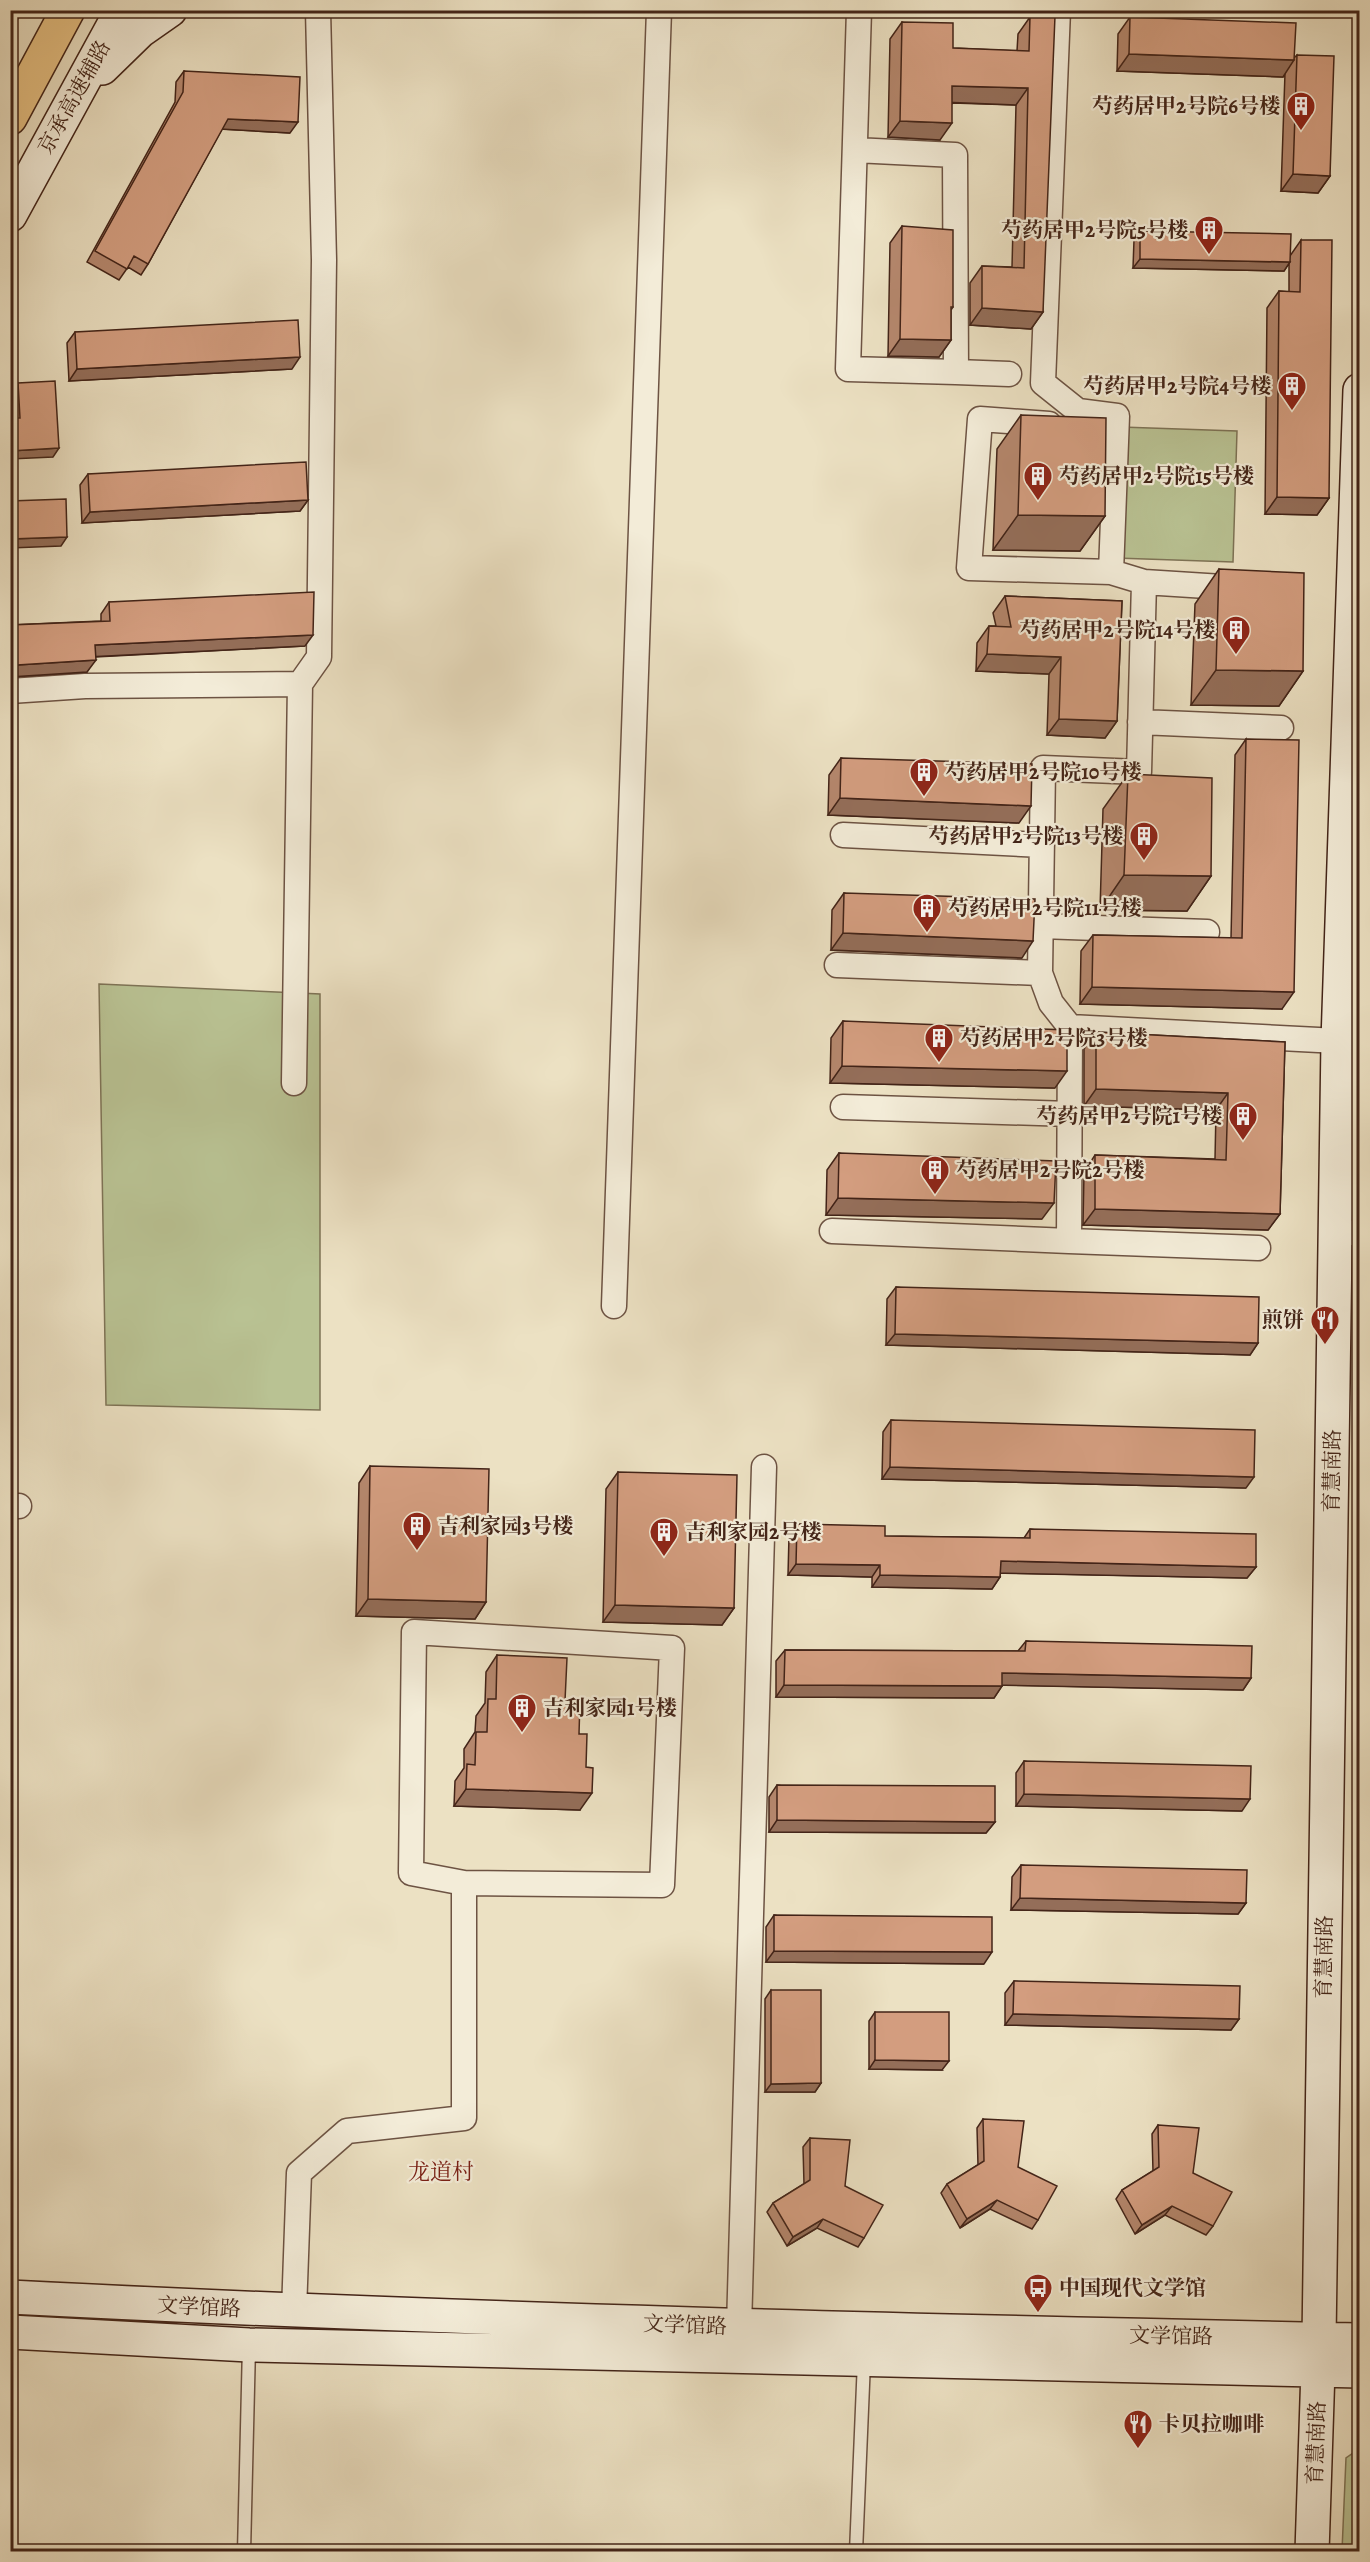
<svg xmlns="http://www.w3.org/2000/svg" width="1370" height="2562" viewBox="0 0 1370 2562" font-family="Alegreya,'Noto Serif SC',serif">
<rect width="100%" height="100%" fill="#ece1c3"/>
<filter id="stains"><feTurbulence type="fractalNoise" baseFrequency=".00333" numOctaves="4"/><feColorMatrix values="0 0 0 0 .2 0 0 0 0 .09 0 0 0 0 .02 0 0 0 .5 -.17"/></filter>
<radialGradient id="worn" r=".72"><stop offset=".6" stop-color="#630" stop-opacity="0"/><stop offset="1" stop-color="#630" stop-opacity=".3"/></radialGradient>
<path fill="#b9c293" stroke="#7e7356" stroke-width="1.5" d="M 1121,427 L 1237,431 L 1233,562 L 1116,558 Z
M 99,984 L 320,994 L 320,1410 L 106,1405 Z
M 1359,2449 L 1359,2551 L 1342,2551 L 1346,2458 Z"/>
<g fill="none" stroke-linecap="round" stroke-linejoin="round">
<g stroke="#6d5343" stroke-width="15">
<path id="lane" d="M 244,2552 L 249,2346
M 856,2552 L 864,2361"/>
</g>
<g stroke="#6d5343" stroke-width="27">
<path id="street" d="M 1058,10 L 1043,383 L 1078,411 L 1117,416 L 1111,572 L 1144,582 L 1139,772 L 1043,768 L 1040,973 L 1051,1003 L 1070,1027
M 855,150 L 955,155 L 956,372 L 848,369 L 859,10
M 956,372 L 1009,374
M 1049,424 L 980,419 L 969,568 L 1111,572
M 1144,582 L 1238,588
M 10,691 L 85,686 L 300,684 L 319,657 L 324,260 L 318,10
M 1140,722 L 1281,728
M 843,835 L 1042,845
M 1041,926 L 1207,932
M 837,965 L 1040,973
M 294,1083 L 300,684
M 843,1107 L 1070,1114
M 832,1231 L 1069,1241
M 1335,1233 L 1360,1233
M 1258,1248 L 1069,1241 L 1070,1027 L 1338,1041
M 614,1306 L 659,10
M 10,1506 L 19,1506
M 414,1632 L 672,1648 L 662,1885 L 464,1883 L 411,1873 Z
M 294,2311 L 299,2173 L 347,2131 L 464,2118 L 464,1883
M 739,2327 L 764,1467"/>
</g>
<g stroke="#432418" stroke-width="36">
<path id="secondary" d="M 102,68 L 140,31 L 170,10
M 10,215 L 122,10
M 10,2297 C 460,2320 910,2331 1360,2340
M 10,2332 L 249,2345 L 1360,2371
M 1312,2552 L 1319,2339 L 1338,1041 L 1360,390"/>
</g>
<g stroke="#432418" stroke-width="36">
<path id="highway" d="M 10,118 L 68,10"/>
</g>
<use href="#lane" stroke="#f3ecd8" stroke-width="12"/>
<use href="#street" stroke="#f3ecd8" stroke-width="24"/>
<use href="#secondary" stroke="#f3ecd8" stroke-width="33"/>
<use href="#highway" stroke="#e6c082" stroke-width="33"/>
</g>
<path fill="#b5876d" stroke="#432418" stroke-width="1.5" d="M 1030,17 L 1043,312 L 1031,329 L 970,325 L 970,283 L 982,266 L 1012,267 L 1016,105 L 952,103 L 940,140 L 888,137 L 890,39 L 902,22 L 953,48 L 1017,51 L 1018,34 Z
M 1130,17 L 1294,58 L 1297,55 L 1330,176 L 1318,193 L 1281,191 L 1285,73 L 1283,77 L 1117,71 L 1118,34 Z
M 184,71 L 290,133 L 222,129 L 148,264 L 141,275 L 128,267 L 119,280 L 87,262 L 175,102 L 176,82 Z
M 902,226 L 953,307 L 951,310 L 951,340 L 939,357 L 888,356 L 890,243 Z
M 1140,231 L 1290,256 L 1301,240 L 1329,498 L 1317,515 L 1265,514 L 1267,308 L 1279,291 L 1289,292 L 1289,263 L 1284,271 L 1133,268 L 1134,240 Z
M 75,332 L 292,369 L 69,381 L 67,343 Z
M 18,383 L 53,457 L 13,418 L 12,392 Z
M 1021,415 L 1105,516 L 1080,551 L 993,550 L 997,449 Z
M 88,474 L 308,500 L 300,511 L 82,523 L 80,485 Z
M 1219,569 L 1303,671 L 1279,706 L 1191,705 L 1195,604 Z
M 1005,596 L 1122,601 L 1117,721 L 1105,738 L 1047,735 L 1049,674 L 976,671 L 977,643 L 989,626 L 996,626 L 993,613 Z
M 109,602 L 305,646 L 95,657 L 87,672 L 10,677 L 10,625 L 101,621 L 101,614 Z
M 1246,739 L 1282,1009 L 1080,1004 L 1081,951 L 1093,935 L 1231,938 L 1235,755 Z
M 841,758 L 1019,823 L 828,815 L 829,775 Z
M 1128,774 L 1211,876 L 1187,911 L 1100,910 L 1103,809 Z
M 844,893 L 1022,958 L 831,950 L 832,910 Z
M 843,1021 L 1055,1088 L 830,1083 L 831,1038 Z
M 1096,1032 L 1285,1042 L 1280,1214 L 1268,1230 L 1083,1225 L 1084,1172 L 1095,1155 L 1215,1159 L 1216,1110 L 1084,1106 L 1084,1049 Z
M 839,1153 L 1042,1219 L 826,1215 L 827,1170 Z
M 896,1287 L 1258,1343 L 1250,1355 L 886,1345 L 887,1299 Z
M 891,1420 L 1246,1488 L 882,1479 L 883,1432 Z
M 370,1466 L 486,1602 L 475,1619 L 356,1616 L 359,1483 Z
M 618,1472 L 734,1608 L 722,1625 L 603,1622 L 606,1489 Z
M 797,1524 L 885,1536 L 1024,1538 L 1030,1529 L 1256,1567 L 1247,1578 L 1000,1573 L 1000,1577 L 992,1589 L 872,1587 L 872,1577 L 788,1575 L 789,1536 Z
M 1026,1641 L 1251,1678 L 1243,1690 L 1002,1685 L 1002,1686 L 994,1698 L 776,1697 L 776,1661 L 785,1650 L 1018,1651 Z
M 497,1655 L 565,1701 L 579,1734 L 580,1810 L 454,1806 L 455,1781 L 464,1768 L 464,1749 L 475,1732 L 476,1716 L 485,1703 L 486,1672 Z
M 1024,1761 L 1242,1811 L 1016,1806 L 1016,1773 Z
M 777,1785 L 995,1822 L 986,1833 L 769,1832 L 769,1797 Z
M 1021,1865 L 1246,1903 L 1238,1914 L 1011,1910 L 1012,1877 Z
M 774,1915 L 984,1964 L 766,1962 L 766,1927 Z
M 1014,1981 L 1239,2019 L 1231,2030 L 1005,2025 L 1005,1993 Z
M 771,1990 L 821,2083 L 815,2092 L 765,2092 L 765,1999 Z
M 875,2012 L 942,2070 L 869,2069 L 869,2021 Z
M 983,2119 L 1018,2167 L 1038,2220 L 1032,2229 L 990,2209 L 960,2228 L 941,2193 L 947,2184 L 978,2165 L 977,2128 Z
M 1158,2125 L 1193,2173 L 1213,2226 L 1206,2235 L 1165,2215 L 1135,2234 L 1116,2199 L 1122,2190 L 1153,2171 L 1152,2134 Z
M 810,2138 L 845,2186 L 864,2238 L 858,2247 L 817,2228 L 787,2246 L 767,2212 L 773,2203 L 804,2184 L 803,2147 Z"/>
<path fill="#946e59" stroke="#432418" stroke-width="1.5" d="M 1129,54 L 1294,60 L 1283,77 L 1117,71 Z
M 952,86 L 1028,88 L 1016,105 L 941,102 Z
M 228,119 L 298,122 L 290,133 L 220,129 Z
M 900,121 L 952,123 L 940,140 L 888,137 Z
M 1293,174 L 1330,176 L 1318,193 L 1281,191 Z
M 1140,259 L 1290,262 L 1284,271 L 1133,268 Z
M 982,308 L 1043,312 L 1031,329 L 970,325 Z
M 900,339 L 951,340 L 939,357 L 888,356 Z
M 300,357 L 292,369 L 69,381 L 77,369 Z
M 59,448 L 53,457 L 10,459 L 10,451 Z
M 1277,497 L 1329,498 L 1317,515 L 1265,514 Z
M 308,500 L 300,511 L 82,523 L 90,512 Z
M 1018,515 L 1105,516 L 1080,551 L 993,550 Z
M 67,537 L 61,546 L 10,548 L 10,539 Z
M 313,635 L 305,646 L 87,657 L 95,645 Z
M 987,654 L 1061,657 L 1049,674 L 976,671 Z
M 96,660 L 87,672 L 10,677 L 10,667 L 17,665 Z
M 1216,670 L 1303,671 L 1279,706 L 1191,705 Z
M 1059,719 L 1117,721 L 1105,738 L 1047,735 Z
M 840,798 L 1031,806 L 1019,823 L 828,815 Z
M 1124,875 L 1211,876 L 1187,911 L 1100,910 Z
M 843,933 L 1033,941 L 1022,958 L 831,950 Z
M 1092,987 L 1294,992 L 1282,1009 L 1080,1004 Z
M 842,1066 L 1067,1071 L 1055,1088 L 830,1083 Z
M 1096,1089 L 1228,1093 L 1216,1110 L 1084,1106 Z
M 838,1198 L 1054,1203 L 1042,1219 L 826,1215 Z
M 1095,1209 L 1280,1214 L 1268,1230 L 1083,1225 Z
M 895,1334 L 1258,1343 L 1250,1355 L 886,1345 Z
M 890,1467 L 1254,1477 L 1246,1488 L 882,1479 Z
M 1001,1561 L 1256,1567 L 1247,1578 L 992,1573 Z
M 796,1564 L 880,1565 L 872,1577 L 788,1575 Z
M 880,1575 L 1000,1577 L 992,1589 L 872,1587 Z
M 368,1599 L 486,1602 L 475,1619 L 356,1616 Z
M 615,1605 L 734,1608 L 722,1625 L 603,1622 Z
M 1002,1673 L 1251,1678 L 1243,1690 L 994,1685 Z
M 784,1685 L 1002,1686 L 994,1698 L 776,1697 Z
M 466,1789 L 592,1793 L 580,1810 L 454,1806 Z
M 1024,1794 L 1250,1799 L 1242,1811 L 1016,1806 Z
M 777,1820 L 995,1822 L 986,1833 L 769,1832 Z
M 1020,1898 L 1246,1903 L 1238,1914 L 1011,1910 Z
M 774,1951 L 992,1952 L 984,1964 L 766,1962 Z
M 1013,2014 L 1239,2019 L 1231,2030 L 1005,2025 Z
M 875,2060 L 949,2061 L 942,2070 L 869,2069 Z
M 821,2083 L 815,2092 L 765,2092 L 771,2084 Z
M 997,2200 L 990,2209 L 960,2228 L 967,2219 Z
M 1172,2206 L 1165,2215 L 1135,2234 L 1142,2225 Z
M 823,2219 L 817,2228 L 787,2246 L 793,2237 Z"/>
<path fill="#d39d7f" stroke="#432418" stroke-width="1.5" d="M 10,10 L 23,10 L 10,32 Z
M 1055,16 L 1043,312 L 982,308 L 982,266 L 1024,268 L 1028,88 L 952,86 L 952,123 L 900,121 L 902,22 L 953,23 L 953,48 L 1029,51 L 1030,17 Z
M 1130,17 L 1296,23 L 1294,60 L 1129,54 Z
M 1297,55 L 1334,56 L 1330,176 L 1293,174 Z
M 184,71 L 300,77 L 298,122 L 228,119 L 148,264 L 134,256 L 127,269 L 95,251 L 183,92 Z
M 902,226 L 953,230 L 953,307 L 951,307 L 951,340 L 900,339 Z
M 1140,231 L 1291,234 L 1290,262 L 1140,259 Z
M 1301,240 L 1332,240 L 1329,498 L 1277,497 L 1279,291 L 1300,292 Z
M 298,320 L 300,357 L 77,369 L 75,332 Z
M 55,381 L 59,448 L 10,451 L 10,418 L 20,418 L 18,383 Z
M 1021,415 L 1106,418 L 1105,516 L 1018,515 Z
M 306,462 L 308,500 L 90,512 L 88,474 Z
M 66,499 L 67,537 L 10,539 L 10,501 Z
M 1219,569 L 1304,573 L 1303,671 L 1216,670 Z
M 314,592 L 313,635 L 95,645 L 96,660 L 17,665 L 10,667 L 10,625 L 110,621 L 109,602 Z
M 1005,596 L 1122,601 L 1117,721 L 1059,719 L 1061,657 L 987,654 L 989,626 L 1011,627 Z
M 1246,739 L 1299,740 L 1294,992 L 1092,987 L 1093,935 L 1242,938 Z
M 841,758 L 1032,764 L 1031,806 L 840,798 Z
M 1128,774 L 1212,778 L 1211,876 L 1124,875 Z
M 844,893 L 1035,899 L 1033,941 L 843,933 Z
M 843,1021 L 1067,1030 L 1067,1071 L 842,1066 Z
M 1096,1032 L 1285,1042 L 1280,1214 L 1095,1209 L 1095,1155 L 1226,1160 L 1228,1093 L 1096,1089 Z
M 839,1153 L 1056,1161 L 1054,1203 L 838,1198 Z
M 896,1287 L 1259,1297 L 1258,1343 L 895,1334 Z
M 891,1420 L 1255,1430 L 1254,1477 L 890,1467 Z
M 370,1466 L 489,1469 L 486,1602 L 368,1599 Z
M 618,1472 L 737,1475 L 734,1608 L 615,1605 Z
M 797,1524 L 885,1526 L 885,1536 L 1030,1538 L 1030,1529 L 1256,1534 L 1256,1567 L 1001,1561 L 1000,1577 L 880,1575 L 880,1565 L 796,1564 Z
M 1026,1641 L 1252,1646 L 1251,1678 L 1002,1673 L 1002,1686 L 784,1685 L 785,1650 L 1025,1651 Z
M 497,1655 L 567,1658 L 565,1701 L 580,1701 L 579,1734 L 587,1734 L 586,1767 L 593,1768 L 592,1793 L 466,1789 L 467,1764 L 475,1765 L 476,1732 L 487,1732 L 488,1699 L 496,1699 Z
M 1024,1761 L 1251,1766 L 1250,1799 L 1024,1794 Z
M 777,1785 L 995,1786 L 995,1822 L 777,1820 Z
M 1021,1865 L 1247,1870 L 1246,1903 L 1020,1898 Z
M 774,1915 L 992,1917 L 992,1952 L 774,1951 Z
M 1014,1981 L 1240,1986 L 1239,2019 L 1013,2014 Z
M 771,1990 L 821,1990 L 821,2083 L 771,2084 Z
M 875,2012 L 949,2012 L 949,2061 L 875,2060 Z
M 983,2119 L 1024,2121 L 1018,2167 L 1057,2186 L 1038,2220 L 997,2200 L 967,2219 L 947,2184 L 984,2161 Z
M 1158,2125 L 1199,2128 L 1193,2173 L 1232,2192 L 1213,2226 L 1172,2206 L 1142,2225 L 1122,2190 L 1159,2167 Z
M 810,2138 L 850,2140 L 845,2186 L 883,2205 L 864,2238 L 823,2219 L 793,2237 L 773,2203 L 810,2180 Z"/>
<defs>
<g id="building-pin" transform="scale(1.5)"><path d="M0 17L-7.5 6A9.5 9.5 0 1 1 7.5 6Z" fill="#8f2418" stroke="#f3ecd8"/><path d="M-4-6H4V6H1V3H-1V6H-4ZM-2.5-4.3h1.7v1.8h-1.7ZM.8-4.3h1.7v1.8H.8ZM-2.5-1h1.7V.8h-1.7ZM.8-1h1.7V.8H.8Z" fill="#fff"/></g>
<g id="restaurant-pin" transform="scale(1.5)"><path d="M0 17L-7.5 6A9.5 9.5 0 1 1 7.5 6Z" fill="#8f2418" stroke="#f3ecd8"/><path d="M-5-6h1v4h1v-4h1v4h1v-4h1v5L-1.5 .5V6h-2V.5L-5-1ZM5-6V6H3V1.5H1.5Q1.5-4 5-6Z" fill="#fff"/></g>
<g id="bus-pin" transform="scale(1.5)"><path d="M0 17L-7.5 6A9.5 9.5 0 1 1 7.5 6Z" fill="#8f2418" stroke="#f3ecd8"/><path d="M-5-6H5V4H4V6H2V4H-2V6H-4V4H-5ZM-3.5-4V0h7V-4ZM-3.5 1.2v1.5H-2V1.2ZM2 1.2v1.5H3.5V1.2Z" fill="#fff"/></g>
</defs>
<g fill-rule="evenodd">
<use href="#building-pin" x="1301" y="106"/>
<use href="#building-pin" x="1209" y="230"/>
<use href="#building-pin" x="1292" y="386"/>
<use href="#building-pin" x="1038" y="476"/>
<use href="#building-pin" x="1236" y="630"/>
<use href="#building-pin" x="924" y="772"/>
<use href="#building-pin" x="1144" y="836"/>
<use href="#building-pin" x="927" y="908"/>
<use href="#building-pin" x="939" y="1038"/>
<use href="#building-pin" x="1243" y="1116"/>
<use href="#building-pin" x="935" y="1170"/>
<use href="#restaurant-pin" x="1325" y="1320"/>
<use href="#building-pin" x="417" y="1526"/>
<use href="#building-pin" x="664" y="1532"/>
<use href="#building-pin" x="522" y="1708"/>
<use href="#bus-pin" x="1038" y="2288"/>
<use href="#restaurant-pin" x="1138" y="2424"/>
</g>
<g text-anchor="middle" stroke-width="4.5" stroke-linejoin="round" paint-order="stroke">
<g font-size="21" fill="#432418" stroke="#f3ecd8">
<text transform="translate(74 97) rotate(-61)" y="7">京承高速辅路</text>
<text transform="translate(1332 1471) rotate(-89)" y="7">育慧南路</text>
<text transform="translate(1324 1957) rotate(-89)" y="7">育慧南路</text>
<text transform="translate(199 2307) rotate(3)" y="7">文学馆路</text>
<text transform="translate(685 2325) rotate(2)" y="7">文学馆路</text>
<text transform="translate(1171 2336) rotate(1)" y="7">文学馆路</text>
<text transform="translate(1316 2443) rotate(-88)" y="7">育慧南路</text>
</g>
<g font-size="21" font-weight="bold" fill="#432418" stroke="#f3ecd8" text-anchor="start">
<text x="1280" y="113" text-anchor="end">芍药居甲2号院6号楼</text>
<text x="1188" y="237" text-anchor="end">芍药居甲2号院5号楼</text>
<text x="1271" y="393" text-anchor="end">芍药居甲2号院4号楼</text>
<text x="1059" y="483">芍药居甲2号院15号楼</text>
<text x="1215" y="637" text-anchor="end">芍药居甲2号院14号楼</text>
<text x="945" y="779">芍药居甲2号院10号楼</text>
<text x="1123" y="843" text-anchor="end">芍药居甲2号院13号楼</text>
<text x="948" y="915">芍药居甲2号院11号楼</text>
<text x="960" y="1045">芍药居甲2号院3号楼</text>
<text x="1222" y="1123" text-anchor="end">芍药居甲2号院1号楼</text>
<text x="956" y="1177">芍药居甲2号院2号楼</text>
<text x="1304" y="1327" text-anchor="end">煎饼</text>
<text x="438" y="1533">吉利家园3号楼</text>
<text x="685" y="1539">吉利家园2号楼</text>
<text x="543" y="1715">吉利家园1号楼</text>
<text x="1059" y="2295">中国现代文学馆</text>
<text x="1159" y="2431">卡贝拉咖啡</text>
</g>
<g font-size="22" fill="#7a1f14" stroke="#f3ecd8">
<text x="441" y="2179">龙道村</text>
</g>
</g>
<rect width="1370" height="2562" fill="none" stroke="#ece1c3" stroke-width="36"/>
<rect x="12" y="12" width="1346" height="2538" fill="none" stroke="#432418" stroke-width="3"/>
<rect x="18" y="18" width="1334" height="2526" fill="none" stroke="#432418" stroke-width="1.5"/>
<rect width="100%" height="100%" filter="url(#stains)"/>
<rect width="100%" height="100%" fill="url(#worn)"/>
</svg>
